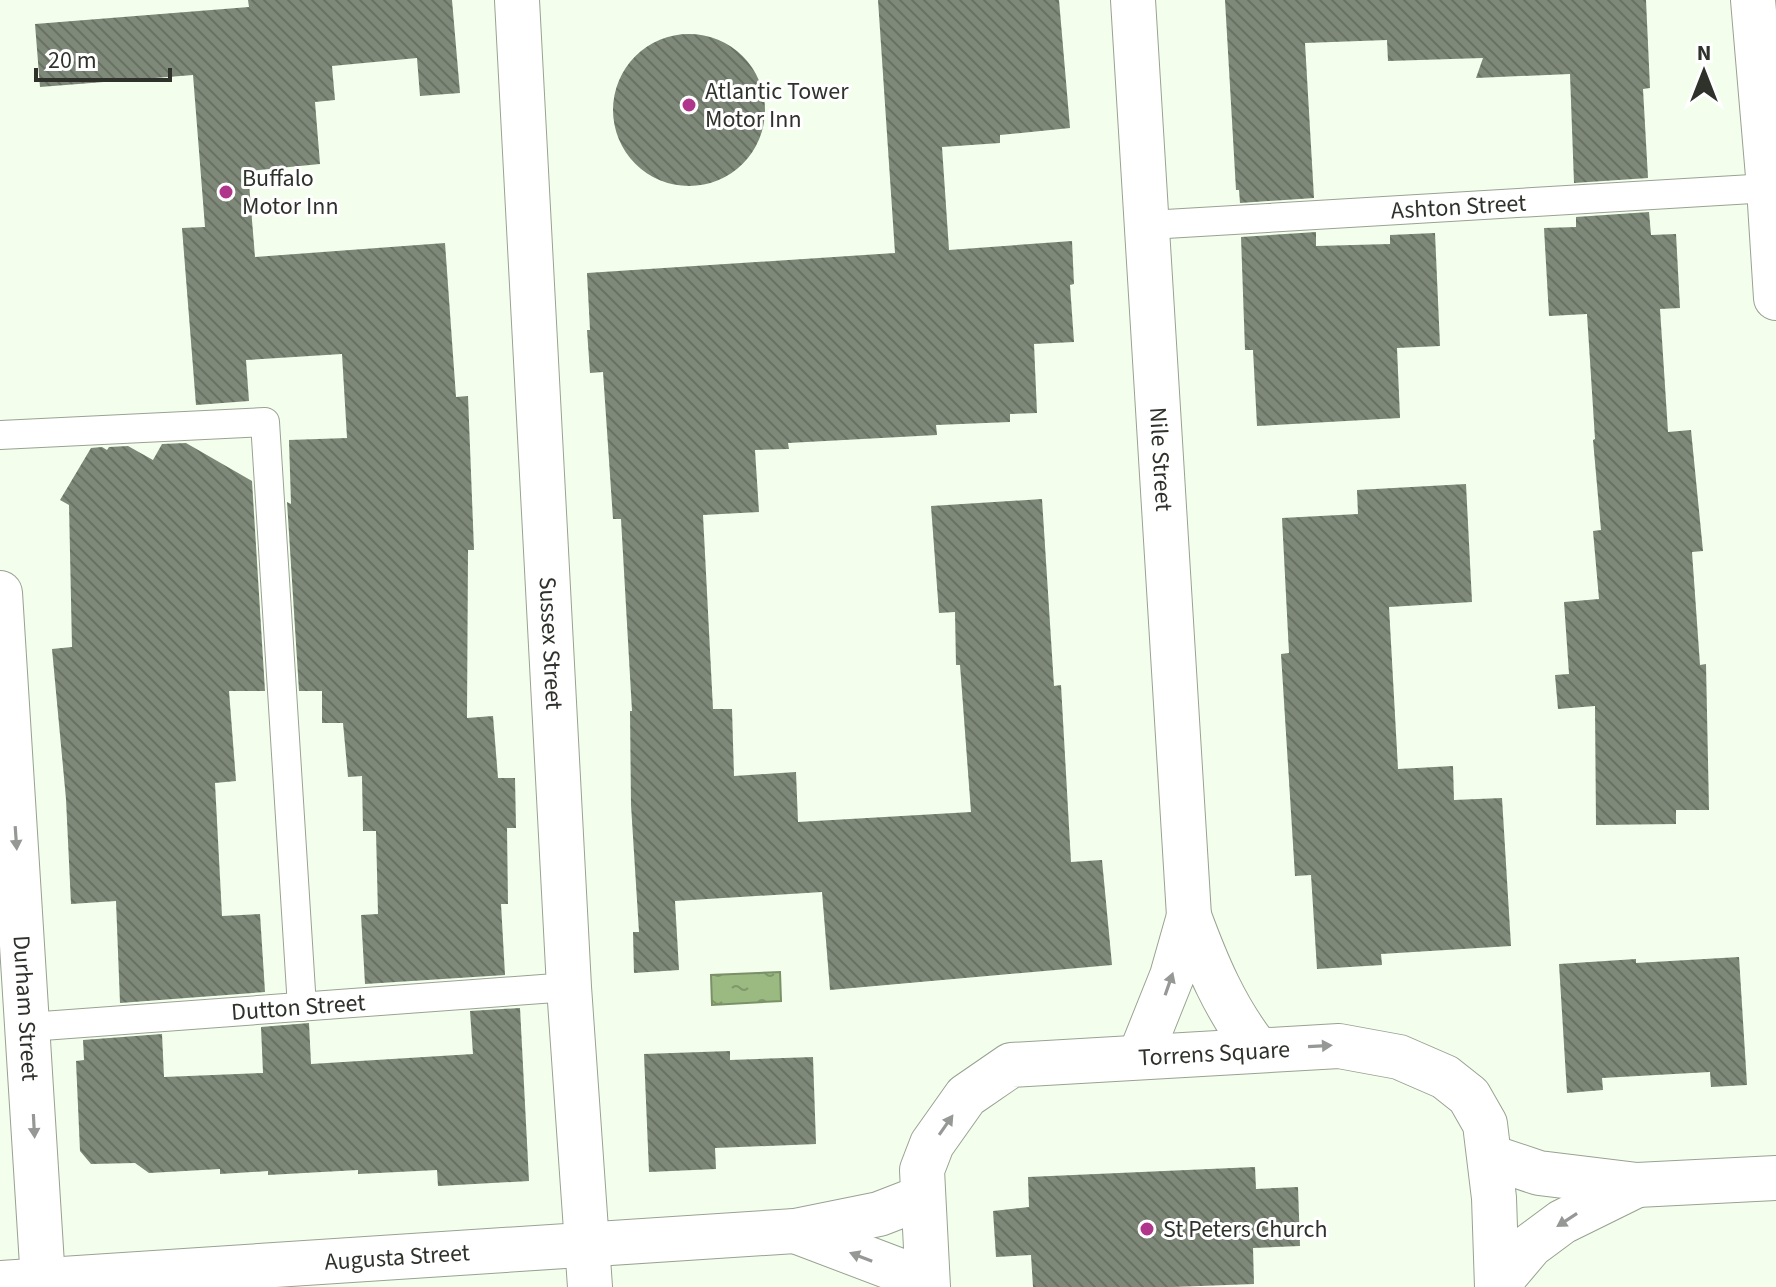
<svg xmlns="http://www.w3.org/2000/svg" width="1776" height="1287" viewBox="0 0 1776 1287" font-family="'Source Sans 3',sans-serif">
<defs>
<pattern id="water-ripples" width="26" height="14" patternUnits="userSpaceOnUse" patternTransform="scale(2)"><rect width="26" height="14" fill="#9bba82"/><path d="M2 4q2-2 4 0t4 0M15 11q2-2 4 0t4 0" fill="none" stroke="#7f986b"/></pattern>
<pattern id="building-back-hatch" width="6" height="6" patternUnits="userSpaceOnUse" patternTransform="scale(2)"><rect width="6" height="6" fill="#7f8979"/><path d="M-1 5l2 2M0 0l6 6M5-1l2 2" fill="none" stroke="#687163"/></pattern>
</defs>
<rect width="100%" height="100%" fill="#f4feec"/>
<path fill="url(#water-ripples)" stroke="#7a9168" stroke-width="2" d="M 780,972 L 781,1001 L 712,1005 L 711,975 Z"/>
<path fill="url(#building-back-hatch)" d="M 248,0 L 452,0 L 460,93 L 420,96 L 417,58 L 332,66 L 335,100 L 315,102 L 320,164 L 248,171 L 255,257 L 445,243 L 456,397 L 468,396 L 474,550 L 468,550 L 467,718 L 493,716 L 498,778 L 515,778 L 516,828 L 507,828 L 508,904 L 501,904 L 505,975 L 365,984 L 361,915 L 378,914 L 376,831 L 363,831 L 362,776 L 348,777 L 343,723 L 322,723 L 322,691 L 299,691 L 287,502 L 291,504 L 289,440 L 347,438 L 342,354 L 246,360 L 249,401 L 196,405 L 182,228 L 205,227 L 193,75 L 40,87 L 35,24 L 249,7 Z
M 878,0 L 1059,0 L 1070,128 L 1000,135 L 1000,143 L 942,147 L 949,250 L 1072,241 L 1074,284 L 1070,285 L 1074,342 L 1034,344 L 1037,413 L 1010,414 L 1010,422 L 936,425 L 937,435 L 788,443 L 789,449 L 755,450 L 759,512 L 703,515 L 713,709 L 732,709 L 734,776 L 796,772 L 798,822 L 971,812 L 960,665 L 956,665 L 955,612 L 939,613 L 931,506 L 1042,499 L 1054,686 L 1061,685 L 1071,862 L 1102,860 L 1112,965 L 830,990 L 822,892 L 675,901 L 679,970 L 634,973 L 633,932 L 639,932 L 631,805 L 630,711 L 632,711 L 621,519 L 613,519 L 603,372 L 590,373 L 587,330 L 590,330 L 587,273 L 895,253 Z
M 1225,0 L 1646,0 L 1650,88 L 1643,89 L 1648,178 L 1574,183 L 1570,74 L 1476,78 L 1483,58 L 1388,61 L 1387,40 L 1305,43 L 1314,198 L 1240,203 L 1239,190 L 1236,190 Z
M613 110a76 76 0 1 1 152 0a76 76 0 1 1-152 0Z
M 1649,212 L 1651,235 L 1676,234 L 1680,308 L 1660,309 L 1668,432 L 1691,430 L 1703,551 L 1692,552 L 1700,665 L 1706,664 L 1709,810 L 1676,810 L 1676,824 L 1596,825 L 1595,706 L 1558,709 L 1555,675 L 1569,674 L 1564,602 L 1599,599 L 1593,531 L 1601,530 L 1593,440 L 1595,439 L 1587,314 L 1549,316 L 1544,228 L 1576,227 L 1576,217 Z
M 1316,232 L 1316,246 L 1390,244 L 1390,235 L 1435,233 L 1440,346 L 1397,348 L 1400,418 L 1257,426 L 1253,350 L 1245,350 L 1241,237 Z
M 186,443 L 252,481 L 265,691 L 229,691 L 236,781 L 215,783 L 222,916 L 260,914 L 265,992 L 120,1003 L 116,901 L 71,904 L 66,799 L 52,649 L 72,647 L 69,505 L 60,500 L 91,448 L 102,447 L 107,450 L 109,447 L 128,446 L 153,460 L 162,444 Z
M 1466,484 L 1472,602 L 1389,607 L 1398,769 L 1453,766 L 1454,800 L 1502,798 L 1511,946 L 1381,954 L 1382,965 L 1317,969 L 1311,875 L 1295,876 L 1281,654 L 1289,653 L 1282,518 L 1358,514 L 1357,490 Z
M 1739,957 L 1747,1085 L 1711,1087 L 1710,1072 L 1602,1078 L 1603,1090 L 1567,1093 L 1559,964 L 1636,959 L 1636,963 Z
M 520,1008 L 529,1181 L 438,1186 L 437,1170 L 358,1174 L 358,1170 L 268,1175 L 268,1171 L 220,1174 L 220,1169 L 149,1173 L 135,1163 L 91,1164 L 80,1151 L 76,1061 L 84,1060 L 83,1040 L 162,1034 L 164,1077 L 263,1073 L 261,1027 L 309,1023 L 311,1064 L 473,1054 L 470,1011 Z
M 730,1051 L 730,1060 L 813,1057 L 816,1144 L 715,1148 L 716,1169 L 649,1172 L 644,1054 Z
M 1255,1167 L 1256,1189 L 1298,1187 L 1300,1246 L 1253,1248 L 1254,1284 L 1173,1287 L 1033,1287 L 1031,1255 L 996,1257 L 993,1211 L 1029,1207 L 1028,1177 Z"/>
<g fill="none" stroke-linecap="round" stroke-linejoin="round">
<g stroke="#99a292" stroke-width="30">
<g id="lane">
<path id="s1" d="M 1149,225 L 1769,188"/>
<path d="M 0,435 L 265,422 L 302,1007"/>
<path id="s2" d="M 29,1027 L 569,987"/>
</g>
</g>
<g stroke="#99a292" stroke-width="46">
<g id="street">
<path id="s3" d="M 517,0 L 569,987 L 590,1287"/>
<path id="s4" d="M 1133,0 L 1189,916"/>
<path d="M 1753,0 L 1769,188 L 1776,298"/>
<path id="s5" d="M 0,593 L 43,1281"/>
<path d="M 1140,1056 L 1172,976 L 1189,916 C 1207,965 1225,1008 1257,1049"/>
<path d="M 1491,1157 L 1539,1173 L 1637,1185 L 1776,1178"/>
<path d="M 795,1231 L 927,1281 L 922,1287"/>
<path id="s6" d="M 0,1283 L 795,1231 L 879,1214 L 923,1197"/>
<path d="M 1498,1284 L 1531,1245 L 1562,1222 L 1637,1185"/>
<path id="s7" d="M 928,1287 L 922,1170 L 932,1144 L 966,1096 L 1011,1065 L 1339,1046 L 1399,1057 L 1445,1077 L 1469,1096 L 1485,1124 L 1494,1198 L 1497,1287"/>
</g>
</g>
<use href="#lane" stroke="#fff" stroke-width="28"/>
<use href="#street" stroke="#fff" stroke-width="44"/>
</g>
<defs><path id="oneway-solid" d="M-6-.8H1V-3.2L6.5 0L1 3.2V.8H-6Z" transform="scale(2)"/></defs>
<g fill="#969895">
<use href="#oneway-solid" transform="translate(16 838) rotate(86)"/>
<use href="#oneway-solid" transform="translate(1169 984) rotate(-71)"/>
<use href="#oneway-solid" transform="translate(1320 1046) rotate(-3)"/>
<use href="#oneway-solid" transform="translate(946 1125) rotate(-55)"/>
<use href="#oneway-solid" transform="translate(34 1126) rotate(87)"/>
<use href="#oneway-solid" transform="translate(1567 1220) rotate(147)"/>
<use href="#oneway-solid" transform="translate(861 1257) rotate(-159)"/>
</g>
<g fill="#af368b" stroke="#fff" stroke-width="3">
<circle cx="689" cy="105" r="8"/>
<circle cx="226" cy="192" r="8"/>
<circle cx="1147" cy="1229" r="8"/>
</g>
<g text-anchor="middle" stroke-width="6" stroke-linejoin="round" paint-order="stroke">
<g font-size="24" fill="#2e322b" stroke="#fff" text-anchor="start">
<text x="705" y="99">Atlantic Tower<tspan x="705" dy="28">Motor Inn</tspan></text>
<text x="242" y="186">Buffalo<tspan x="242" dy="28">Motor Inn</tspan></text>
<text x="1163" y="1237">St Peters Church</text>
</g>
<g font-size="24" fill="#2e322b" stroke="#fff">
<text dy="8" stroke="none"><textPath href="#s1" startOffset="310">Ashton Street</textPath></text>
<text dy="8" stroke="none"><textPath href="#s4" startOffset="460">Nile Street</textPath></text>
<text dy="8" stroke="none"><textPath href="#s3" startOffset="644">Sussex Street</textPath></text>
<text dy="8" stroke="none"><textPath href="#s2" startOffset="270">Dutton Street</textPath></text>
<text dy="8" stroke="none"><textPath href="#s5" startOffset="416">Durham Street</textPath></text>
<text dy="8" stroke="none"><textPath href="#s7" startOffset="462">Torrens Square</textPath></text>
<text dy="8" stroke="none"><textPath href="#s6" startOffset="398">Augusta Street</textPath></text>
</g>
</g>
<g transform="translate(1704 72)" stroke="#ffffff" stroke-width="6" paint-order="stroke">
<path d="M0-6L14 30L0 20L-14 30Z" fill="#2e322b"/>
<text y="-12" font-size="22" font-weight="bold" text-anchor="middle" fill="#2e322b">N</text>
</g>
<path d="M36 68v12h134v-12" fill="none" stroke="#2e322b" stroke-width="4"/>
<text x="48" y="68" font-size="24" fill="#2e322b" stroke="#ffffff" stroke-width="6" paint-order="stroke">20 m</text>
</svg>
